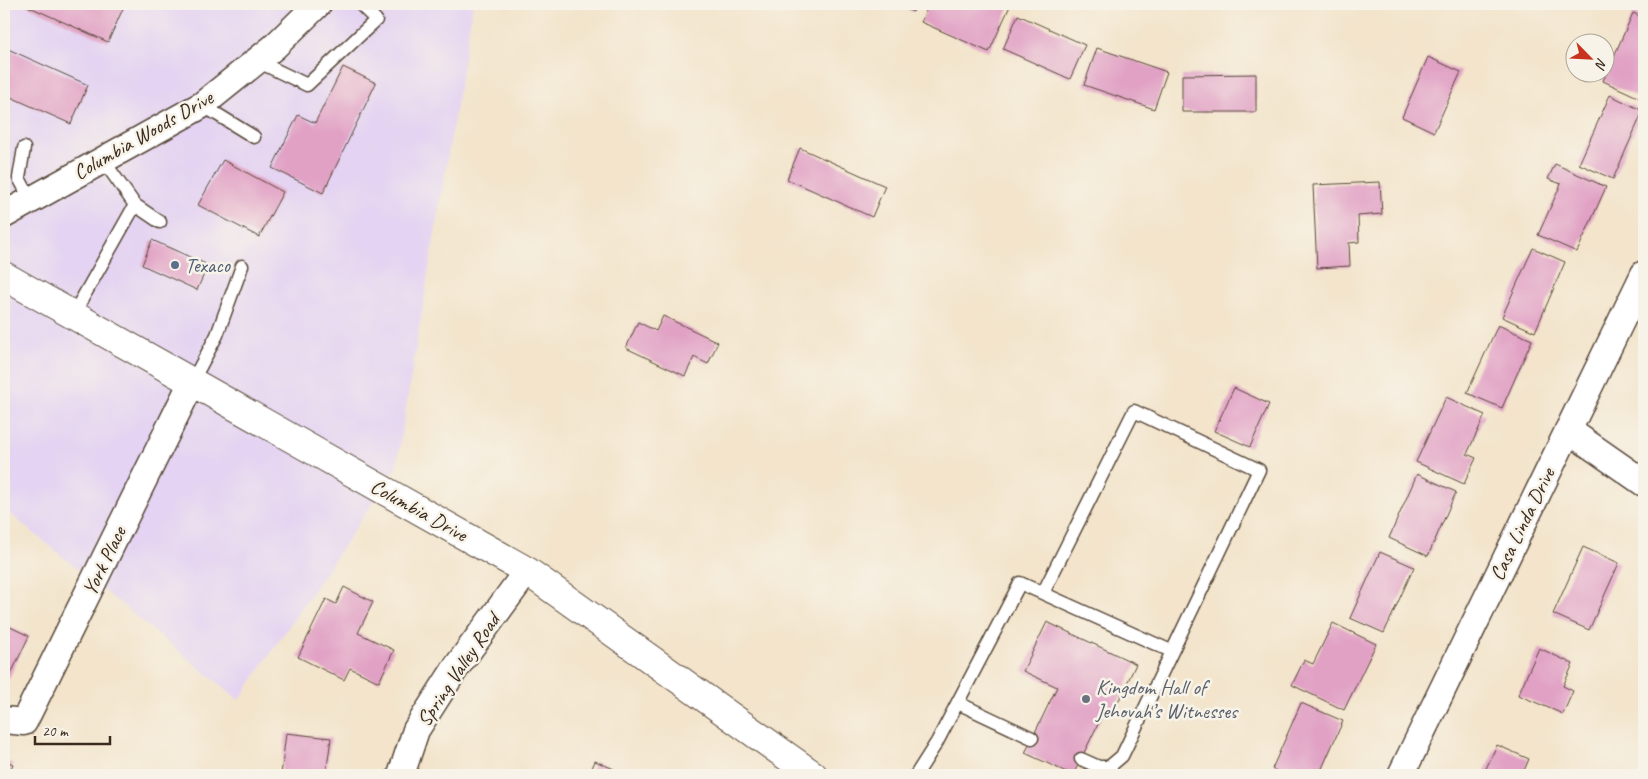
<svg xmlns="http://www.w3.org/2000/svg" width="1648" height="779" viewBox="0 0 1648 779" font-family="Caveat,sans-serif">
<rect width="100%" height="100%" fill="#f7f3e8"/>
<filter id="ink" filterUnits="userSpaceOnUse"><feTurbulence type="fractalNoise" baseFrequency=".02" numOctaves="2"/><feDisplacementMap in="SourceGraphic" scale="10" xChannelSelector="R" yChannelSelector="G"/><feConvolveMatrix kernelMatrix="1 2 1 2 8 2 1 2 1" color-interpolation-filters="sRGB"/></filter>
<filter id="wash" filterUnits="userSpaceOnUse"><feTurbulence type="fractalNoise" baseFrequency=".0096" numOctaves="4" result="noise"/><feDisplacementMap in="SourceGraphic" scale="20" xChannelSelector="R" yChannelSelector="G"/><feGaussianBlur stdDeviation="1.12" result="paint"/><feColorMatrix in="noise" values="0 0 0 0 0 0 0 0 0 0 0 0 0 0 0 0 0 1.4 0 .05"/><feComposite in="paint" operator="in"/></filter>
<g filter="url(#wash)">
<rect width="100%" height="100%" fill="#f3e4cb"/>
<path fill="#e4d3f2" d="M 4,4 L 473,4 L 396,468 L 239,700 L 4,509 Z"/>
<g id="blocks">
<path fill="#e1a1c5" d="M 23,4 L 125,4 L 108,42 Z
M 894,4 L 916,4 L 913,12 Z
M 929,4 L 1003,4 L 1010,6 L 989,52 L 921,22 Z
M 1633,13 L 1644,18 L 1644,100 L 1603,81 Z
M 1018,15 L 1085,45 L 1070,79 L 1003,49 Z
M 1097,48 L 1167,72 L 1154,109 L 1084,85 Z
M 8,49 L 88,85 L 71,124 L 4,94 L 4,59 Z
M 1428,57 L 1461,72 L 1434,132 L 1402,117 Z
M 343,67 L 376,83 L 323,193 L 272,168 L 298,115 L 315,123 Z
M 1256,74 L 1256,112 L 1182,112 L 1182,75 Z
M 1610,95 L 1643,111 L 1613,179 L 1579,164 Z
M 800,148 L 885,186 L 872,217 L 787,179 Z
M 223,160 L 283,192 L 259,237 L 198,205 Z
M 1555,164 L 1606,187 L 1577,252 L 1538,235 L 1561,184 L 1548,179 Z
M 1380,182 L 1382,214 L 1358,216 L 1359,242 L 1349,243 L 1350,266 L 1317,268 L 1313,185 Z
M 152,240 L 208,265 L 197,290 L 142,265 Z
M 1533,248 L 1565,262 L 1535,332 L 1502,317 Z
M 663,316 L 718,342 L 708,364 L 694,357 L 685,376 L 626,348 L 638,322 L 656,331 Z
M 1498,325 L 1532,340 L 1502,408 L 1467,393 Z
M 1234,388 L 1269,404 L 1250,447 L 1214,431 Z
M 1446,397 L 1485,415 L 1467,454 L 1476,458 L 1464,484 L 1416,462 Z
M 1417,474 L 1456,492 L 1428,556 L 1389,538 Z
M 1583,547 L 1619,563 L 1589,630 L 1553,614 Z
M 1380,552 L 1414,567 L 1384,633 L 1350,618 Z
M 344,587 L 373,602 L 358,633 L 394,650 L 379,682 L 350,668 L 344,680 L 298,657 L 326,599 L 336,604 Z
M 1047,622 L 1136,664 L 1113,713 L 1105,710 L 1073,775 L 1025,753 L 1057,687 L 1023,671 Z
M 1333,623 L 1376,644 L 1344,710 L 1292,685 L 1304,660 L 1313,664 Z
M 4,624 L 29,636 L 9,678 L 4,675 Z
M 1539,648 L 1573,664 L 1563,686 L 1573,691 L 1563,714 L 1518,695 Z
M 1301,703 L 1343,721 L 1319,775 L 1285,775 L 1272,769 Z
M 286,733 L 331,738 L 326,775 L 281,775 Z
M 1497,745 L 1529,759 L 1522,775 L 1483,775 Z
M 4,760 L 13,764 L 8,775 L 4,775 Z
M 595,761 L 628,775 L 589,775 Z"/>
</g>
</g>
<g filter="url(#ink)">
<use href="#blocks" fill-opacity="0" stroke="#574638" stroke-width="1"/>
<g fill="none" stroke-linecap="round" stroke-linejoin="round">
<g stroke="#574638" stroke-width="15">
<path id="lane" d="M 257,61 L 307,85 L 376,20 L 360,4
M 202,105 L 254,137
M 24,148 L 19,178 L 31,200
M 103,160 L 135,205 L 160,222
M 73,315 L 135,205
M 192,382 L 217,335 L 242,266
M 1043,593 L 1134,411 L 1259,470 L 1122,756 L 1109,767 L 1099,767 L 1081,759
M 958,703 L 1032,738
M 916,775 L 937,742 L 1020,583 L 1171,651"/>
</g>
<g stroke="#574638" stroke-width="29">
<path id="street" d="M 4,215 L 202,105 L 274,47 L 318,4
M 1568,430 L 1644,483
M 4,720 L 24,722 L 192,382
M 401,775 L 416,730 L 455,669 L 527,571
M 1401,775 L 1644,274"/>
</g>
<g stroke="#574638" stroke-width="30">
<path id="secondary" d="M 4,276 L 527,571 L 813,775"/>
</g>
<use href="#lane" stroke="#fff" stroke-width="12"/>
<use href="#street" stroke="#fff" stroke-width="26"/>
<use href="#secondary" stroke="#fff" stroke-width="28"/>
</g>
</g>
<circle fill="#5c6f8a" stroke="#f7f3e8" stroke-width="2" cx="175" cy="265" r="5"/>
<circle fill="#6b7280" stroke="#f7f3e8" stroke-width="2" cx="1086" cy="699" r="5"/>
<g text-anchor="middle" stroke-width="5" stroke-linejoin="round" paint-order="stroke">
<g font-size="21" fill="#3b2a1e" stroke="#f7f3e8">
<text transform="translate(143 135) rotate(-30)" y="7">Columbia Woods Drive</text>
<text transform="translate(419 510) rotate(29)" y="7">Columbia Drive</text>
<text transform="translate(1522 524) rotate(-64)" y="7">Casa Linda Drive</text>
<text transform="translate(104 561) rotate(-64)" y="7">York Place</text>
<text transform="translate(458 670) rotate(-56)" y="7">Spring Valley Road</text>
</g>
<g font-size="21" fill="#4e5e75" stroke="#f7f3e8" text-anchor="start">
<text x="185" y="272">Texaco</text>
</g>
<g font-size="21" fill="#5b616d" stroke="#f7f3e8" text-anchor="start">
<text x="1096" y="694">Kingdom Hall of<tspan x="1096" dy="24">Jehovah’s Witnesses</tspan></text>
</g>
</g>
<rect width="1648" height="779" fill="none" stroke="#f7f3e8" stroke-width="20"/>
<g transform="translate(1590 58) rotate(114)"><circle r="24" fill="#f7f3e8" stroke="#aca397"/>
<path d="M0-4L9 19L0 12L-9 19Z" fill="#c8321e"/>
<text y="-8" font-size="14" font-weight="bold" text-anchor="middle" fill="#3b2a1e">N</text>
</g>
<path d="M35 736v8h75v-8" fill="none" stroke="#3b2a1e" stroke-width="2.5"/>
<text x="42" y="736" font-size="15" fill="#3b2a1e" stroke="#f7f3e8" stroke-width="4" paint-order="stroke">20 m</text>
</svg>
